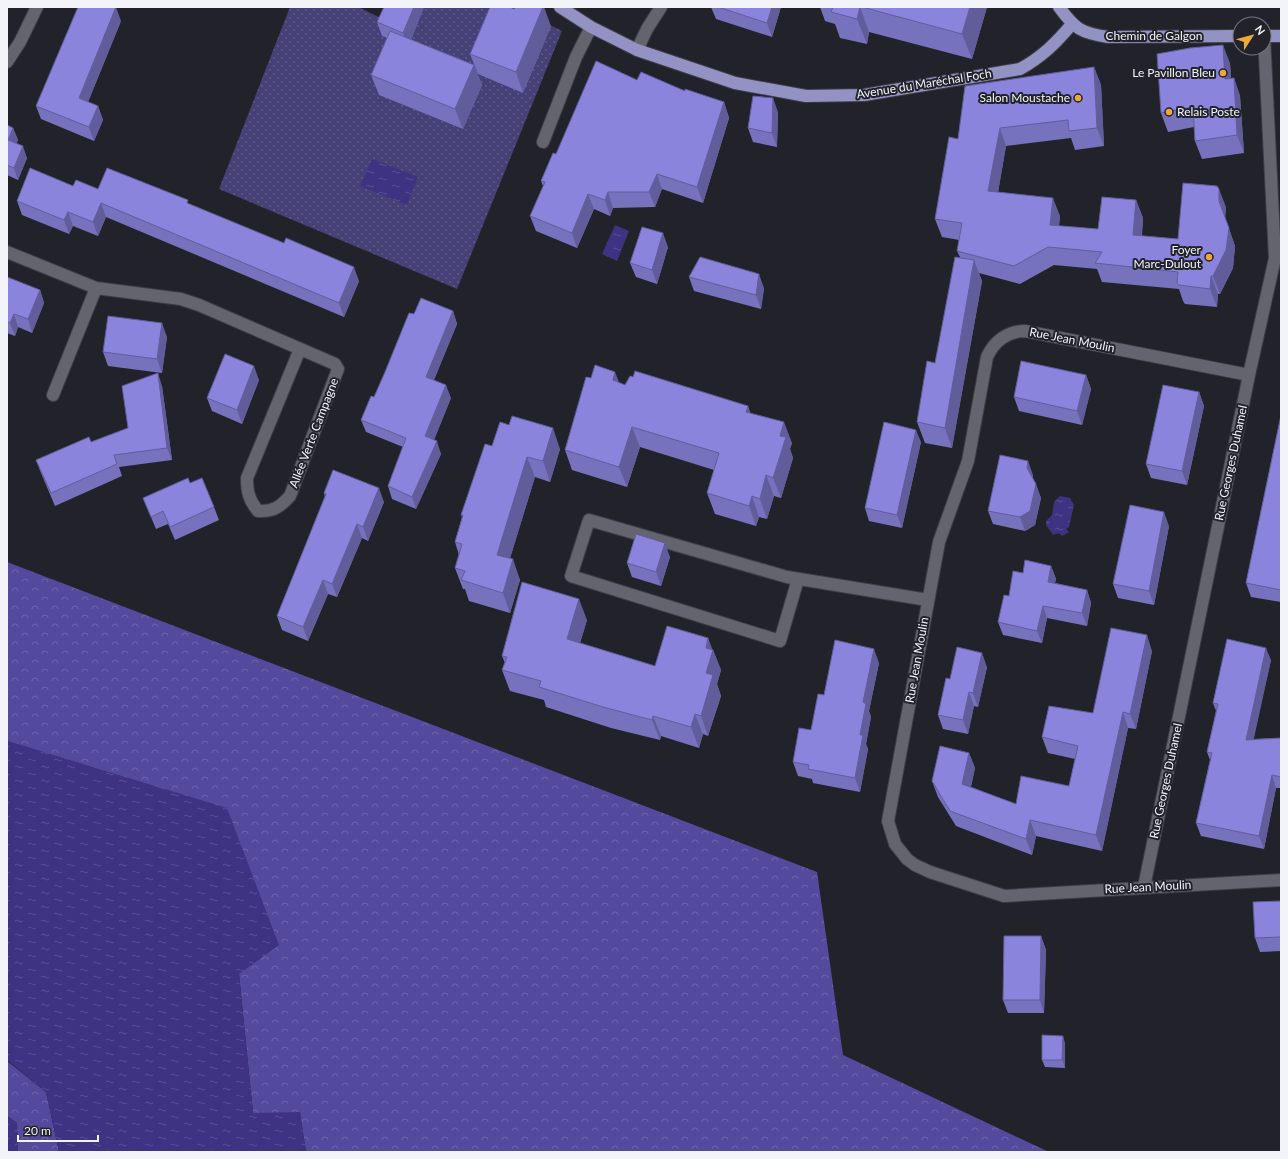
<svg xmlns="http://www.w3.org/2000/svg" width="1288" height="1159" viewBox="0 0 1288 1159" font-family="Lato,sans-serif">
<defs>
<pattern id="green-dots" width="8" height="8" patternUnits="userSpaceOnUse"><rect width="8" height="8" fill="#454076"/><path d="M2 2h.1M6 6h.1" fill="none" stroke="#605c8a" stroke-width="1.8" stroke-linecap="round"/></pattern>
<pattern id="forest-crowns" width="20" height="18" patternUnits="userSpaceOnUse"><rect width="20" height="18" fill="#544a9d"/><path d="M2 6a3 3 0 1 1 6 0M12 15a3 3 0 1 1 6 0" fill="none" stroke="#6d65ac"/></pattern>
<pattern id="water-ripples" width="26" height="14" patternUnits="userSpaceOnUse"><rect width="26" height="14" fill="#3e3282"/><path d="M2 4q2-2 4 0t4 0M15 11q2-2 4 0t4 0" fill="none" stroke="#5a5095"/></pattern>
</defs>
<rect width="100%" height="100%" fill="#22222b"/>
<path fill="url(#green-dots)" d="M 290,7 L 358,7 L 385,20 L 390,7 L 508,7 L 528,14 L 562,31 L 457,289 L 219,189 Z"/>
<path fill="url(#forest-crowns)" d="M 7,562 L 817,872 L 843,1055 L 1049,1152 L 306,1152 L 300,1113 L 253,1113 L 239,974 L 227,809 L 7,741 Z
M 7,1061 L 46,1092 L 59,1152 L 18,1152 L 17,1123 L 7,1116 Z"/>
<path fill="url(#water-ripples)" d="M 372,159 L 418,177 L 407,205 L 360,186 Z
M 615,225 L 629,231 L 617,261 L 602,254 Z
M 1060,496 L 1070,498 L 1074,505 L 1069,527 L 1066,529 L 1069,532 L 1062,536 L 1059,533 L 1053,535 L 1046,525 L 1046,521 L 1052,515 L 1054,502 Z
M 7,741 L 227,808 L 279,945 L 239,974 L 253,1113 L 300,1112 L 306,1152 L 59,1152 L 46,1092 L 7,1060 Z
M 7,1116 L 17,1123 L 18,1152 L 7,1152 Z"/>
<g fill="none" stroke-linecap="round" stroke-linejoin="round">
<g stroke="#3e3e47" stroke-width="14">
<path id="minor" d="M 637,50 L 647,29 L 661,7
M 7,62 L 20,42 L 37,7
M 543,142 L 576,57 L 591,27
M 7,252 L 96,288 L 181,299 L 199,305 L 335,364 L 338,369 L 290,496 C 280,507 273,512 258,511 C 249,500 247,492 247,478 L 300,349
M 1249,375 L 1025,331 C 1008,331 994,341 987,357 L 968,461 L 939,542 L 888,821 L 895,844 L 907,859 L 915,865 L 930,872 L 1004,896 L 1281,880
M 53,395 L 96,288
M 798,579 L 780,641 L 571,576 L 589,520 L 787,577 L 928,600
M 1144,887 L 1249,375 L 1275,258 L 1264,36"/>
</g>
<g stroke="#3e3e47" stroke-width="14">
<path id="major" d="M 560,7 L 591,27 L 637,50 L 735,83 L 806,96 L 864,95 L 1020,69 C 1042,57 1056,43 1072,24
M 1059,7 C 1075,29 1081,33 1108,37 L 1240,36
M 1264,36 L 1281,36"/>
</g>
<use href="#minor" stroke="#64646f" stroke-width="12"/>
<use href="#major" stroke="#9392c4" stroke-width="12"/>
</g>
<path fill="#7772bd" d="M 384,7 L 424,7 L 411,40 L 474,65 L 482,85 L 463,129 L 379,95 L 371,75 L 387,38 L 382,36 L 377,22 Z
M 711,7 L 781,7 L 772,37 L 716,19 Z
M 820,7 L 987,7 L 972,59 L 869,32 L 867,44 L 840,38 L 835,24 L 825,21 Z
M 121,21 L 88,102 L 98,106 L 103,120 L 94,141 L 41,119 L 36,106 Z
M 551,26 L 523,93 L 478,74 L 470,54 Z
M 1230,63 L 1231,78 L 1234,78 L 1240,96 L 1244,153 L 1202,159 L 1195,141 L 1194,127 L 1168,132 L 1161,113 Z
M 1094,67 L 1101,85 L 1104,146 L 1075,150 L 1071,138 L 1006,146 L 998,192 L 1060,216 L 1059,226 L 1098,229 L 1136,200 L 1143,218 L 1142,236 L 1178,239 L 1226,207 L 1225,218 L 1235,246 L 1233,268 L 1220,294 L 1218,294 L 1217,307 L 1185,304 L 1183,301 L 1179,289 L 1102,282 L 1097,269 L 1054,265 L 1020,284 L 979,273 L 982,281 L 952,448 L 925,443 L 917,422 L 935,363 L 960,257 L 957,251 L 959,240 L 942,237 L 935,219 L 958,139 Z
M 637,80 L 685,91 L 724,102 L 729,118 L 703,203 L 662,189 L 655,207 L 613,208 L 610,216 L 594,209 L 577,248 L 536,231 L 530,216 L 543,186 L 541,181 L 556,154 Z
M 778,112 L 777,147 L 753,142 L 748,128 Z
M 7,125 L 13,128 L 18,140 L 16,143 L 27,158 L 18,180 L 7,175 Z
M 73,186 L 98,189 L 190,204 L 359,281 L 344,317 L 106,217 L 98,236 L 73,226 L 69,234 L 22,215 L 17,201 Z
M 668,247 L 657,284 L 636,277 L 630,263 Z
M 7,277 L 40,290 L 44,303 L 32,333 L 18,327 L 15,336 L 7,333 Z
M 689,277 L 764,288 L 761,309 L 694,291 Z
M 453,311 L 457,324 L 434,380 L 451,398 L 434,440 L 441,454 L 416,509 L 392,499 L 388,486 L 403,447 L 366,432 L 361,420 L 374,397 L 414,314 Z
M 167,337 L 162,373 L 108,366 L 103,352 Z
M 1086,375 L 1091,389 L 1082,425 L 1019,411 L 1014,397 Z
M 591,378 L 620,383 L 625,385 L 748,406 L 750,413 L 792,443 L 790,449 L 793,458 L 781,498 L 774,496 L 767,519 L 759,517 L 756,526 L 715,514 L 707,493 L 714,470 L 640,447 L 627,487 L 572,470 L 565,450 Z
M 259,380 L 242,424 L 212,411 L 207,398 Z
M 162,386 L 172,460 L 119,467 L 122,476 L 55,506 L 41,473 L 36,460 L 91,442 L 128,428 Z
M 1199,392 L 1204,406 L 1187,485 L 1151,478 L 1146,464 Z
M 1281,415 L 1281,602 L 1251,597 L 1246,583 Z
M 921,442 L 902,528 L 869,521 L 865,508 Z
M 492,446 L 560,449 L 550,482 L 535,477 L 510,558 L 520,580 L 510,613 L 469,601 L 465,589 L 463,589 L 455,568 L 459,555 L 455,542 L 462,517 L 461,515 Z
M 1033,475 L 1033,478 L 1041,498 L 1035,525 L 1025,531 L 993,524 L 988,511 Z
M 190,483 L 214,507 L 219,520 L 175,540 L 168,524 L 156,529 L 143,498 Z
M 324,493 L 384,502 L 368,541 L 362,538 L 337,597 L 328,594 L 308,641 L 282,630 L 277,616 L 325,497 Z
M 1169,526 L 1154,605 L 1118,598 L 1113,584 Z
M 670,557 L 661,586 L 632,577 L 627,563 Z
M 1051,566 L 1056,579 L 1055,583 L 1087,590 L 1091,603 L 1087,626 L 1047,618 L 1042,643 L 1003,635 L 998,622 L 1009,596 L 1023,573 Z
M 587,620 L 580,643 L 655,666 L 708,638 L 712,650 L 713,650 L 721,670 L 717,684 L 721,696 L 708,736 L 703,734 L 699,748 L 661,736 L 660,740 L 611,728 L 546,707 L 544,700 L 510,691 L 502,670 L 505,663 L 502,656 Z
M 1152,651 L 1136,729 L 1128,728 L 1102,851 L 1036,836 L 1032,855 L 956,826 L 938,797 L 932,781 L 969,753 L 975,768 L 971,787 L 1016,804 L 1069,786 L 1075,759 L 1048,753 L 1042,737 L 1093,713 Z
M 1271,660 L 1253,739 L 1281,738 L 1281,788 L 1276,788 L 1264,849 L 1201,836 L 1196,823 L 1210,760 L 1207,752 L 1216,711 L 1213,703 Z
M 879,663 L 869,711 L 871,717 L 866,744 L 868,749 L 860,792 L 813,783 L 812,779 L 798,776 L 793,762 L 811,730 L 824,695 Z
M 987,667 L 978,707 L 974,706 L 968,734 L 943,729 L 938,715 L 950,679 Z
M 1281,901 L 1281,951 L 1260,952 L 1255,938 Z
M 1041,936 L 1046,950 L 1044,1013 L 1008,1013 L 1003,1000 Z
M 1065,1043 L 1065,1068 L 1045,1067 L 1042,1060 Z"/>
<path fill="#615c9a" d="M 116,7 L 121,21 L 84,112 L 79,98 Z
M 414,7 L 424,7 L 408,47 L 403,33 Z
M 543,7 L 544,7 L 551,26 L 523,93 L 516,72 Z
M 772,7 L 781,7 L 772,37 L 767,23 Z
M 860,7 L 869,32 L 867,44 L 857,19 Z
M 970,7 L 987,7 L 972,59 L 962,34 Z
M 1223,45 L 1230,63 L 1232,97 L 1225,79 Z
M 474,65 L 482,85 L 463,129 L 455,109 Z
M 1094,67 L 1101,85 L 1104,146 L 1097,128 Z
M 1234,78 L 1240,96 L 1244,153 L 1237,135 Z
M 773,98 L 778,112 L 777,147 L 772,133 Z
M 724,102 L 729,118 L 703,203 L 697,187 Z
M 98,106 L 103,120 L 94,141 L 89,127 Z
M 13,128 L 18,140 L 13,153 L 8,140 Z
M 1000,128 L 1006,146 L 995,210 L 988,191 Z
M 23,146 L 27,158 L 18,180 L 14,168 Z
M 657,174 L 662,189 L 655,207 L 649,192 Z
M 1219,189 L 1226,207 L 1225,219 L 1219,201 Z
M 608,192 L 613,208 L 610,216 L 605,200 Z
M 588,194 L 594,209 L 577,248 L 572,233 Z
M 1053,198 L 1060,216 L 1057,243 L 1050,225 Z
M 1136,200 L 1143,218 L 1140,254 L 1133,235 Z
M 101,203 L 106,217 L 98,236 L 93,222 Z
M 68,212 L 73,226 L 69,234 L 64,220 Z
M 1229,228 L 1235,246 L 1233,268 L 1220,294 L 1213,276 Z
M 663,233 L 668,247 L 657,284 L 652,270 Z
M 974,260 L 982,281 L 952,448 L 945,428 Z
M 354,267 L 359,281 L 344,317 L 339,303 Z
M 759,274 L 764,288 L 761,309 L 756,295 Z
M 1211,276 L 1218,294 L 1217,307 L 1210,289 Z
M 40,290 L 44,303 L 32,333 L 28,319 Z
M 453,311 L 457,324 L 430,389 L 426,377 Z
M 14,314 L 18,327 L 15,336 L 10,323 Z
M 162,323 L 167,337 L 162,373 L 157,359 Z
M 254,366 L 259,380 L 242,424 L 237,410 Z
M 615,372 L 623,392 L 613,380 Z
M 158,373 L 162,386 L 172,460 L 167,448 Z
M 1086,375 L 1091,389 L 1082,425 L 1077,411 Z
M 446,385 L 451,398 L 430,449 L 425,436 Z
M 1199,392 L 1204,406 L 1187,485 L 1182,471 Z
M 748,406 L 755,426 L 746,412 Z
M 784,422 L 792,443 L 790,449 L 793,458 L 781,498 L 773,478 L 780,436 Z
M 632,427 L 640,447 L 627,487 L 619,467 Z
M 553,428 L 560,449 L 550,482 L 543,461 Z
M 916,430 L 921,442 L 902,528 L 897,515 Z
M 437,441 L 441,454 L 416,509 L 412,497 Z
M 527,457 L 535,477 L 505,575 L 497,555 Z
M 1028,461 L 1033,475 L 1032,482 L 1027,468 Z
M 766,475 L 774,496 L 767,519 L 760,499 Z
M 1036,484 L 1041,498 L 1035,525 L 1025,531 L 1020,517 Z
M 379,488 L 384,502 L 368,541 L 363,527 Z
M 752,496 L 759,517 L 756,526 L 749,506 Z
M 1164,512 L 1169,526 L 1154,605 L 1149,591 Z
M 357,524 L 362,538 L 337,597 L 332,584 Z
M 665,543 L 670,557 L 661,586 L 656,572 Z
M 513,559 L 520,580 L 510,613 L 503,593 Z
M 1051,566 L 1056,579 L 1052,595 L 1048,582 Z
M 323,580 L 328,594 L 308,641 L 303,627 Z
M 1087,590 L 1091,603 L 1087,626 L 1082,613 Z
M 579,599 L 587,620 L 575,660 L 567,639 Z
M 1043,606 L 1047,618 L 1042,643 L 1037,631 Z
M 1147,635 L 1152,651 L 1136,729 L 1130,714 Z
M 708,638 L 713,651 L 713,650 L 721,670 L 717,684 L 721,696 L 708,736 L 701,716 L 706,673 L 706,648 Z
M 1266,648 L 1271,660 L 1251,752 L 1246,740 Z
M 874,649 L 879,663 L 869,711 L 871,717 L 866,744 L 868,749 L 860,792 L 855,778 L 863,702 Z
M 982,653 L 987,667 L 978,707 L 973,693 Z
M 969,692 L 974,706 L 968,734 L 963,720 Z
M 1123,712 L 1128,728 L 1102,851 L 1096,835 Z
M 695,714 L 703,734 L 699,748 L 691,727 Z
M 653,716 L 661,736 L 660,740 L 652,720 Z
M 969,753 L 975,768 L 968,799 L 962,784 Z
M 1272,775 L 1276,788 L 1264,849 L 1259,836 Z
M 1030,820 L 1036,836 L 1032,855 L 1026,839 Z
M 1041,936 L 1046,950 L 1044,1013 L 1040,1000 Z
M 1063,1036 L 1065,1043 L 1065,1068 L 1062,1060 Z"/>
<path fill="#8a84dc" stroke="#615c9a" d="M 78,7 L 116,7 L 79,98 L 98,106 L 89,127 L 36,106 Z
M 384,7 L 414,7 L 403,33 L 377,22 Z
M 490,7 L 510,7 L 514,9 L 515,7 L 543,7 L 516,72 L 470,54 Z
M 718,7 L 772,7 L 767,23 Z
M 833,7 L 860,7 L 857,19 L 831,12 Z
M 862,7 L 970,7 L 962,34 Z
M 390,31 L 474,65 L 455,109 L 371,75 Z
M 1223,45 L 1225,79 L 1234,78 L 1237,135 L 1195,141 L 1193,107 L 1161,113 L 1157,54 L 1190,48 Z
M 596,61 L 637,80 L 641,72 L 685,91 L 685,89 L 724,102 L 697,187 L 657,174 L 649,192 L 608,192 L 605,200 L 588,194 L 572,233 L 530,216 L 545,182 L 541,181 L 553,153 L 556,154 Z
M 1094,67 L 1097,128 L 1069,131 L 1068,120 L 1000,128 L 988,191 L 1053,198 L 1050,225 L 1098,229 L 1102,197 L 1136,200 L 1133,235 L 1178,239 L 1183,183 L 1217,186 L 1219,189 L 1219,201 L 1229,228 L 1226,250 L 1213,276 L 1211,276 L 1210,289 L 1179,285 L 1177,283 L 1178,272 L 1095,263 L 1102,252 L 1048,247 L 1014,266 L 957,251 L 962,223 L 935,219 L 949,137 L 958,139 L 965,86 Z
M 753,96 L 773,98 L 772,133 L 748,128 Z
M 7,125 L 13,128 L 8,140 L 23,146 L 14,168 L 7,165 Z
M 30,168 L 73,186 L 76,180 L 98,189 L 107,168 L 188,200 L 187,203 L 284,243 L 286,238 L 354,267 L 339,303 L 101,203 L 93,222 L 68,212 L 64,220 L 17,201 Z
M 642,227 L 663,233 L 652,270 L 630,263 Z
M 700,257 L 759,274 L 756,295 L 689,277 Z
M 955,257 L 974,260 L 945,428 L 917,422 L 927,361 L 935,363 Z
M 7,277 L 40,290 L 28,319 L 14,314 L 10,323 L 7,322 Z
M 421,298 L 453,311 L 426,377 L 446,385 L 425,436 L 437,441 L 412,497 L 388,486 L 406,438 L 361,420 L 371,396 L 374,397 L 385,372 L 409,313 L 414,314 Z
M 108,316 L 162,323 L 157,359 L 103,352 Z
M 225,354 L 254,366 L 237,410 L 207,398 Z
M 1021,361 L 1086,375 L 1077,411 L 1014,397 Z
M 595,365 L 615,372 L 613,380 L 625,385 L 630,376 L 633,377 L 635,371 L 748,406 L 746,412 L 784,422 L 780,436 L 786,437 L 773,478 L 766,475 L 760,499 L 752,496 L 749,506 L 707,493 L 719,453 L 632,427 L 619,467 L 565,450 L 586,377 L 591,378 Z
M 158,373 L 167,448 L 114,455 L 117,464 L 51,493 L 36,460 L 89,437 L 91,442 L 128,428 L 122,386 Z
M 1163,385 L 1199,392 L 1182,471 L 1146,464 Z
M 1281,415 L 1281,590 L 1246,583 Z
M 512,416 L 553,428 L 543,461 L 527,457 L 497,555 L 513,559 L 503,593 L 461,580 L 465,571 L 455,568 L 462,544 L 455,542 L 463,515 L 461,515 L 485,444 L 492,446 L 500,422 L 509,425 Z
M 884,422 L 916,430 L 897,515 L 865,508 Z
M 1000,455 L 1028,461 L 1027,468 L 1036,484 L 1030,511 L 1020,517 L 988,511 Z
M 333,470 L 379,488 L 363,527 L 357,524 L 332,584 L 323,580 L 303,627 L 277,616 L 326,494 L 324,493 Z
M 188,478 L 190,483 L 202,478 L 214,507 L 170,527 L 163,511 L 151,517 L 143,498 Z
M 1130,505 L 1164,512 L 1149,591 L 1113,584 Z
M 636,534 L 665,543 L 656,572 L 627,563 Z
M 1025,560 L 1051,566 L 1048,582 L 1087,590 L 1082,613 L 1043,606 L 1037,631 L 998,622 L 1004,595 L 1009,596 L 1013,571 L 1023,573 Z
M 522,582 L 579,599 L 567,639 L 655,666 L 667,626 L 708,638 L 706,648 L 713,650 L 706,673 L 713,675 L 701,716 L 695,714 L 691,727 L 653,716 L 652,720 L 603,707 L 539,687 L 541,681 L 502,670 L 507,657 L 502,656 Z
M 1111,628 L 1147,635 L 1130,714 L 1123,712 L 1096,835 L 1030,820 L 1026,839 L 950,811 L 932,781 L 940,746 L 969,753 L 962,784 L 1016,804 L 1021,776 L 1069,786 L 1078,746 L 1042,737 L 1049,706 L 1093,713 Z
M 1227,639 L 1266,648 L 1246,740 L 1281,738 L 1281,777 L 1272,775 L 1259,836 L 1196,823 L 1212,753 L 1207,752 L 1218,704 L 1213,703 Z
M 835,640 L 874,649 L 863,702 L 866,704 L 860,735 L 863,735 L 855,778 L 808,769 L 809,765 L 793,762 L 799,728 L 811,730 L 818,694 L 824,695 Z
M 957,647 L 982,653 L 973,693 L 969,692 L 963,720 L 938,715 L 946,678 L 950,679 Z
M 1281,901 L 1281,937 L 1255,938 L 1253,902 Z
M 1004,936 L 1041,936 L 1040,1000 L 1003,1000 Z
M 1042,1035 L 1063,1036 L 1062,1060 L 1042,1060 Z"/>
<g fill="#eca93a" stroke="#22222b" stroke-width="1.5">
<circle cx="1223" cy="73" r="4"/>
<circle cx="1078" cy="98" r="4"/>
<circle cx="1169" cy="112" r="4"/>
<circle cx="1209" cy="257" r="4"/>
</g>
<g text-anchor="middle" stroke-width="4" stroke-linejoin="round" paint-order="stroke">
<g font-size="12" fill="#f3f4fa" stroke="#22222b">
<text x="1154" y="40">Chemin de Galgon</text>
<text transform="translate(924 84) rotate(-9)" y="4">Avenue du Maréchal Foch</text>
<text transform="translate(1072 340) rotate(11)" y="4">Rue Jean Moulin</text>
<text transform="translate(314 433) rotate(-69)" y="4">Allée Verte Campagne</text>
<text transform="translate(1231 463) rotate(-78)" y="4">Rue Georges Duhamel</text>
<text transform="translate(917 660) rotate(-80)" y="4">Rue Jean Moulin</text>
<text transform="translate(1166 781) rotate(-78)" y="4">Rue Georges Duhamel</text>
<text transform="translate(1148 887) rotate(-3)" y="4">Rue Jean Moulin</text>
</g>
<g font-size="12" fill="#f3f4fa" stroke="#22222b" text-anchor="end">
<text x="1215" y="77">Le Pavillon Bleu</text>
<text x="1070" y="102">Salon Moustache</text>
<text x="1177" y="116" text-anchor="start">Relais Poste</text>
<text x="1201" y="254">Foyer<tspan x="1201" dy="14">Marc-Dulout</tspan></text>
</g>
</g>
<rect width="1288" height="1159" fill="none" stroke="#f3f4fa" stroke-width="16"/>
<g transform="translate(1252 36) rotate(54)"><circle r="19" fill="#22222b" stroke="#76767e"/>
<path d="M0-3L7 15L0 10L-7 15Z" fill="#eca93a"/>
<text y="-6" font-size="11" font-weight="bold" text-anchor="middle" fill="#f3f4fa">N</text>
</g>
<path d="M18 1135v6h80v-6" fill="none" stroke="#f3f4fa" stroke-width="2"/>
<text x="24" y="1135" font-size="12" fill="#f3f4fa" stroke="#22222b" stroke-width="3" paint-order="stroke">20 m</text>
</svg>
